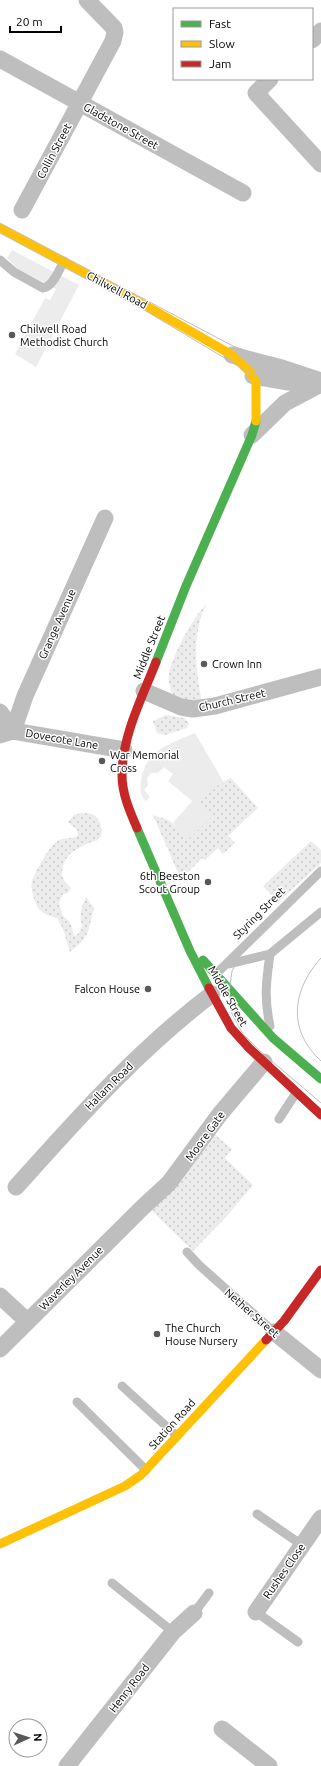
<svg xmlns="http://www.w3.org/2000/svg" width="321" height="1766" viewBox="0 0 321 1766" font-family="Ubuntu,sans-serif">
<defs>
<pattern id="grass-dots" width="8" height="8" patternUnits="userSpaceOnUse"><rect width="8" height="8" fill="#ececec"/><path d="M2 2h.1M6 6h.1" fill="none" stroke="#c9c9c9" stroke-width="1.8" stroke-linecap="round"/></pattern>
</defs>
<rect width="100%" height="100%" fill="#fff"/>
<path fill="url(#grass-dots)" d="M 206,605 C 191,635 196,671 202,703 L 195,704 L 173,696 C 170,688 168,682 169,674 C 172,656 193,617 206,605 Z
M 166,715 L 184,718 L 189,723 L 187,728 L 165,735 L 157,733 L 153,721 Z
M 231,778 L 258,808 L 228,836 L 235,843 L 223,854 L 218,848 L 205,860 L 202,858 L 184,876 L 182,882 L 153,815 L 168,820 L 180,829 C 193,811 209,786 231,778 Z
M 82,813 C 86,813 90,813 94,815 C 101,820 105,834 98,840 C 96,841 91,842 89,843 C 77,849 66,853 63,867 C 60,877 64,881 71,888 L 68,893 L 63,894 L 59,903 L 63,916 C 71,921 72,927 74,936 L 79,933 L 82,926 C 79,915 81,907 86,897 L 94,908 C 88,930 91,936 70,952 L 63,929 L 57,918 C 51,916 42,914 38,908 C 34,902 30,887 32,881 C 36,871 47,850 55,843 C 62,836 70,840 78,836 L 77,830 L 68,822 L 74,815 Z
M 311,841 L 321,850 L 321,863 L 278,902 L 263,886 Z
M 213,1133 L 232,1149 L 225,1158 L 253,1185 L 227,1216 L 193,1251 L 152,1211 Z"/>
<path fill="#ececec" d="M 12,250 L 79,285 L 36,367 L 15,354 L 45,298 L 50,300 L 56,289 L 18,269 L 7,258 Z
M 195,733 L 223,781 L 200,802 L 214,815 L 189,839 L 173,823 L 192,801 L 168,781 L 173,774 L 164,767 L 158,773 L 151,773 L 147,778 L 148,785 L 144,790 L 150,797 L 146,801 C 140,796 140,788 141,781 C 145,750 170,744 195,733 Z"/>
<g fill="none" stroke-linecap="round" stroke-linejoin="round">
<path stroke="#bebebe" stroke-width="9" d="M 0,260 L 14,272 L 43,288 C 53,287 59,270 64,261
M 225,965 L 270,954 L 321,912
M 216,974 L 321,871
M 270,1026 C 264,999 266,982 270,954
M 279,1119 L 296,1093
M 187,1252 L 199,1265 L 274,1332
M 122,1386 L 177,1436
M 77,1402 L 146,1470
M 257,1514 L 302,1545
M 112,1583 L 173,1632
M 256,1612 L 298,1642
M 194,1613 L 209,1593"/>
<path stroke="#bebebe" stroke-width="17" d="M 312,40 L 321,31
M 0,59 L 243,193
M 270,79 L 256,93 L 321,164
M 22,210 L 113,41 L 115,32 L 114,28 L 87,0
M 232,355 L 282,368 L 321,381
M 253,376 L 287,382 L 307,382
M 252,435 L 285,403 L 321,384
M 144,691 L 181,707 L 193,709 L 215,706 L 321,677
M 0,712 L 13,731
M 13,731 L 25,696 L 105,518
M 0,735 L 13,731 L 124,750
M 16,1187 C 78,1118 137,1051 212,994
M 0,1296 L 27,1321
M 274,1332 L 321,1370
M 0,1349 L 143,1207 L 169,1183 L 220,1114 L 264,1062
M 256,1612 L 321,1518
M 222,1729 L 269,1766
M 67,1766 L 173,1632 L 194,1613"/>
<path stroke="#4caf50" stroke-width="9" d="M 156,662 L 186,586 L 252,435 L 256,421
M 137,828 L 190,951 L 209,988
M 203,960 L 273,1038 L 321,1079"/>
<path stroke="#ffc107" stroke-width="9" d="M 0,228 L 143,304 L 232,355 L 250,372 L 256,382 L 256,421
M 0,1544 L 125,1486 L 141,1475 L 266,1340"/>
<path stroke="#c62828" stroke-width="9" d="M 137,828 C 130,812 122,794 122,775 C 122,736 142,698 156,662
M 209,988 L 231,1028 L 249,1048 L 321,1115
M 266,1340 L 284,1321 L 321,1270"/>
<path stroke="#bebebe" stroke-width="1" d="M 0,223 L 233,346 L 277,362 L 321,373
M 0,233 L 146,311 L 248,372 L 281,384 L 321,390
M 321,872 L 244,948 L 232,971 L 229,993 L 232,1014 L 243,1034 L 260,1051 L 321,1103
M 321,958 C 292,990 287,1030 321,1061"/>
</g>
<g fill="#595959" stroke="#fff" stroke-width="1.5">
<circle cx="12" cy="335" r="4"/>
<circle cx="204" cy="664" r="4"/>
<circle cx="102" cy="761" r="4"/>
<circle cx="208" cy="882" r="4"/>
<circle cx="148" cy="989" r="4"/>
<circle cx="157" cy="1334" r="4"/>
</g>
<g text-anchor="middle" stroke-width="3" stroke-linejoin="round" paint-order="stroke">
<g font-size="11" fill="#000" stroke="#fff">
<text transform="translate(121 126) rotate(29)" y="4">Gladstone Street</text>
<text transform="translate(54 151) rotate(-62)" y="4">Collin Street</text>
<text transform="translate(117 290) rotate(28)" y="4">Chilwell Road</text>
<text transform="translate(57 624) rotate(-66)" y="4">Grange Avenue</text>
<text transform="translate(149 647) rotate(-68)" y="4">Middle Street</text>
<text transform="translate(232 700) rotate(-13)" y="4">Church Street</text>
<text transform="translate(62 739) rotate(10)" y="4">Dovecote Lane</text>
<text transform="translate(259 913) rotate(-45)" y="4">Styring Street</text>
<text transform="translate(228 996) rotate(60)" y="4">Middle Street</text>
<text transform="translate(109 1086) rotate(-45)" y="4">Hallam Road</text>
<text transform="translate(205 1136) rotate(-54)" y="4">Moore Gate</text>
<text transform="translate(71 1278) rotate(-45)" y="4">Waverley Avenue</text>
<text transform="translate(252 1313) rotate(41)" y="4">Nether Street</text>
<text transform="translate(172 1424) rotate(-48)" y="4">Station Road</text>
<text transform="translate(284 1571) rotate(-55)" y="4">Rushes Close</text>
<text transform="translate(129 1688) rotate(-52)" y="4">Henry Road</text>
</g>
<g font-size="11" fill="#000" stroke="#fff" text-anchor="start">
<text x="20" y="333">Chilwell Road<tspan x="20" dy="13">Methodist Church</tspan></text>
<text x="212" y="668">Crown Inn</text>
<text x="110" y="759">War Memorial<tspan x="110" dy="13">Cross</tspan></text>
<text x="200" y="880" text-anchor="end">6th Beeston<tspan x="200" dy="13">Scout Group</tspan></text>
<text x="140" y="993" text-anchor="end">Falcon House</text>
<text x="165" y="1332">The Church<tspan x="165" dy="13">House Nursery</tspan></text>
</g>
</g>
<rect x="173" y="8" width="140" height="72" fill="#ffffff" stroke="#999999"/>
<rect x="181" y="21" width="20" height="6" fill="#4caf50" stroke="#999999"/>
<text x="209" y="28" font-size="12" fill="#000000">Fast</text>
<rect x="181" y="41" width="20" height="6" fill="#ffc107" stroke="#999999"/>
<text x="209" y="48" font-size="12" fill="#000000">Slow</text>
<rect x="181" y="61" width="20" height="6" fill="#c62828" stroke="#999999"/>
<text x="209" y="68" font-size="12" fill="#000000">Jam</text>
<g transform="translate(28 1738) rotate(87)"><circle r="19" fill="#ffffff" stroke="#999999"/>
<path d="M0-3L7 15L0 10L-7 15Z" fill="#595959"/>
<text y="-6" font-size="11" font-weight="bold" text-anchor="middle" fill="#000000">N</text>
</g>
<path d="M10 26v6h51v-6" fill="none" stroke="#000000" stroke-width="2"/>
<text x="16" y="26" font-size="12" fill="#000000" stroke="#ffffff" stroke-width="3" paint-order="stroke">20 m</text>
</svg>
